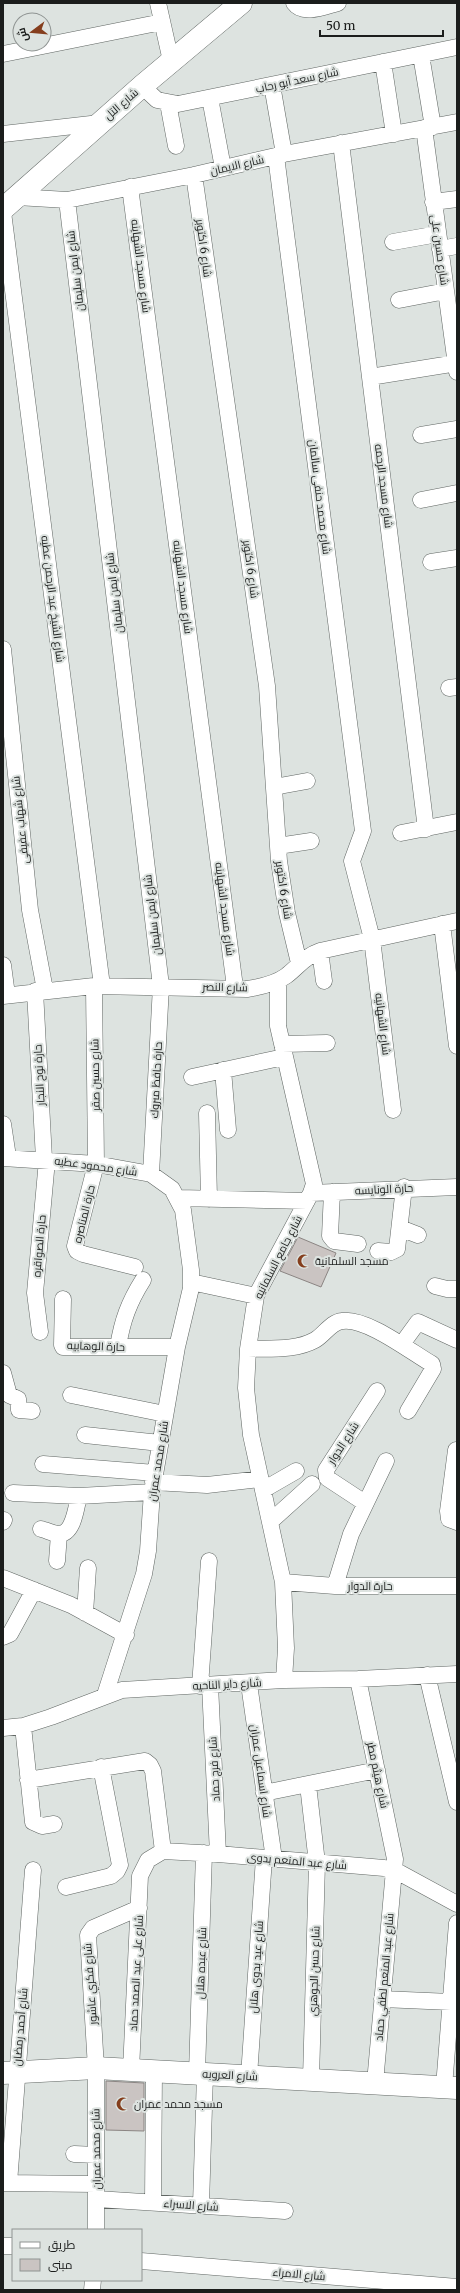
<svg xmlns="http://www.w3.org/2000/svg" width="460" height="2293" viewBox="0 0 460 2293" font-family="Merriweather,Cairo,serif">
<rect width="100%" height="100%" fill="#dde3e0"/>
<path fill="#cac4c2" stroke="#8b8583" d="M 298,1237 L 336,1253 L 321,1287 L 280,1271 Z
M 106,2081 L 144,2083 L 144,2131 L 106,2130 Z"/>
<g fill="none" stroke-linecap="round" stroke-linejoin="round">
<g stroke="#606663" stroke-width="17">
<path id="street" d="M 158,3 L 171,61
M 294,3 C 303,16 326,6 338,3
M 3,54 L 162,22
M 421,55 L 433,127
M 383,62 L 394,134
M 272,85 L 284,154
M 142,86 L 157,100 L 178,104 L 457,47
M 210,98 L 223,168
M 168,103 L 176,146
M 424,128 L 457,372
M 3,134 L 100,123
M 341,143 L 426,829
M 276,156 L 363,831 L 352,861 L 372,939 L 393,1110
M 194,175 L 267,686 L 279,861 L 287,913 L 299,963
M 130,187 L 235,987
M 17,197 L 67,200 L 194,175 L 284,154 L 457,122
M 67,200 L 161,986 L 151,1174
M 433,202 L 457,199
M 3,212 L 102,986
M 393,242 L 438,234
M 440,249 L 457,246
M 399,300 L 446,291
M 370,377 L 457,363
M 421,435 L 457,429
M 421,500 L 457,493
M 431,562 L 457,558
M 3,649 L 30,910 L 45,990
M 449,688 L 457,687
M 274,787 L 307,781
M 401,833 L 457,822
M 278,846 L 311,841
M 442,924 L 457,1046
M 320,951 L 324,981
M 3,965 L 7,995
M 278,981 L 278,1026 L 314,1184 L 311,1193 L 256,1296 L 248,1349 L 246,1388 L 251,1435 L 283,1582 L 286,1648 L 284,1680
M 94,986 L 96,1164 L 75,1246 L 77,1251 L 83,1254 L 135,1267
M 35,991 L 44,1159
M 3,996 L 94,986 L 247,989 C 260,987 275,984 286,976 C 298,967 305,956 320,951 L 457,921
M 282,1044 L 327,1043
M 223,1070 L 228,1130
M 192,1077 L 284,1057
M 207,1113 L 209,1199
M 3,1124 L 8,1157
M 3,1158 L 96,1164 L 151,1174 L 172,1189 L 183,1210 L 191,1270 L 191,1288 L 177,1347 L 152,1492 L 148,1551 L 144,1574 L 105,1695
M 332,1192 L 330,1236 L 334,1241 L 358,1244
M 311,1193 L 457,1187
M 178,1198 L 307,1201
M 400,1228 L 418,1235
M 378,1251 L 391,1252 L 397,1249 L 404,1187
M 191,1282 L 256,1296
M 435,1286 L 447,1289 L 457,1289
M 63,1299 L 62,1345 L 63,1347 L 177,1347
M 40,1332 L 35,1293 L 47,1160
M 402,1344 L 418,1322 L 457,1340
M 118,1347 C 122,1321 129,1302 143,1280
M 248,1349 C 270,1348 295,1351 315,1340 C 324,1335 331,1322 342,1321 C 366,1317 411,1352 432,1364 L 433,1369 L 408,1411
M 3,1373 L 9,1395 L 18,1399 L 19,1410 L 32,1411
M 71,1395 L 165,1414
M 85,1435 L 160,1443
M 456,1450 L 448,1511 L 449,1519 L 457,1522
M 43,1464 L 155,1473
M 153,1482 L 207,1485 L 260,1479
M 263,1490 L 296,1471
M 13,1493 L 79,1496 L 152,1492
M 365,1503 L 327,1478 L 326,1470 L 377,1391
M 271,1521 L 312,1484
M 3,1522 L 4,1520
M 41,1529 C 46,1530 54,1534 59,1534 C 74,1534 76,1507 79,1496
M 57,1561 L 59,1534
M 3,1578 L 71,1605 L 126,1635
M 283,1582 L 335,1586 L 457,1586
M 335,1586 L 351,1534 L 386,1461
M 85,1613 L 88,1568
M 3,1637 L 10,1634 L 34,1590
M 427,1675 L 457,1802
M 358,1679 L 395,1859 L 375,2083
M 249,1684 L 274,1859
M 210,1685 L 218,1854
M 200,1686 L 209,1561
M 23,1726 L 33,1822 L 42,1826 L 54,1824
M 3,1728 L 23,1726 L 51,1717 L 122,1690 L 284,1680 L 358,1679 L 457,1674
M 28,1780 L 145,1761 L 150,1765 L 153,1771 L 163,1851
M 308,1785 L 317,1863 L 311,2079
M 264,1793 L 377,1770
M 66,1887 L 111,1876 L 117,1871 L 120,1865 L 101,1767
M 382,1999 L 451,2002
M 131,2070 L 140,1876 L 148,1860 L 163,1851 L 218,1854 L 384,1868 L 400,1873 L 457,1904
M 197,2073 L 204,1853
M 249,2076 L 264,1858
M 444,2087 L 457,1923
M 74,2154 L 96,2155
M 3,2183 L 96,2184
M 9,2183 L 33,1870
M 97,2199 L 285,2211
M 153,2202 L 154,2071
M 201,2205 L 205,2074
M 96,2230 L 96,2068 L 88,1935 L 93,1928 L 139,1908
M 3,2246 L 13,2246
M 141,2261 L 457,2287
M 92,2290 L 93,2280"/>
</g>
<g stroke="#606663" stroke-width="23">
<path id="secondary" d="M 3,209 L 142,86 L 241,3
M 3,2073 L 96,2068 L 457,2088"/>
</g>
<use href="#street" stroke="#fff" stroke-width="16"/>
<use href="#secondary" stroke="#fff" stroke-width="22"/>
</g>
<defs>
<g id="mosque-bare" transform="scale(1.08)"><path d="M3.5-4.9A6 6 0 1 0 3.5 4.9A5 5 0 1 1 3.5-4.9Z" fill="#853e1d" stroke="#dde3e0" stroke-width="2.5" paint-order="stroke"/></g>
</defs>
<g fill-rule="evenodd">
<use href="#mosque-bare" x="304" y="1261"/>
<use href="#mosque-bare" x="123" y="2104"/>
</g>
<g text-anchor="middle" stroke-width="4" stroke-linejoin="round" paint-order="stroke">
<g font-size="11" fill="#1b1d1c" stroke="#dde3e0">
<text transform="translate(297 80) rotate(-12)" y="4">شارع سعد أبو رحاب</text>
<text transform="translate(121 104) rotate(-41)" y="4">شارع التل</text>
<text transform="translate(237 165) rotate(-13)" y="4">شارع الايمان</text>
<text transform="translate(204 248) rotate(82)" y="4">شارع 6 اكتوبر</text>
<text transform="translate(440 250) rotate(82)" y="4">شارع حسين على</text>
<text transform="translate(141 266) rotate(83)" y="4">شارع مسجد الشهاينه</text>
<text transform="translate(75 271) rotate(-97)" y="4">شارع ايمن سليمان</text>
<text transform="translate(384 486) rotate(83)" y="4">شارع مسجد الرحمه</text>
<text transform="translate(320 497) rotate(83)" y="4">شارع محمد حنفى سالمان</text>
<text transform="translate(251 569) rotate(82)" y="4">شارع 6 اكتوبر</text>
<text transform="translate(183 587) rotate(83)" y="4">شارع مسجد الشهاينه</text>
<text transform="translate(114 593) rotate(-97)" y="4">شارع ايمن سليمان</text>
<text transform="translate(53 599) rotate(83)" y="4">شارع الشيخ عبد الرحمن عطيه</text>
<text transform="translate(20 820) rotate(-96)" y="4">شارع شهاب عفيفى</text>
<text transform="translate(284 890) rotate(81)" y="4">شارع 6 اكتوبر</text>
<text transform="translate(225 909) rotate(83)" y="4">شارع مسجد الشهاينه</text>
<text transform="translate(152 915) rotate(-97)" y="4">شارع ايمن سليمان</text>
<text transform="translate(225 987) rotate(1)" y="4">شارع النصر</text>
<text transform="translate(383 1024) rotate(83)" y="4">شارع الشهانيه</text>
<text transform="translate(39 1075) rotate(-93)" y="4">حارة نوح النجار</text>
<text transform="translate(95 1075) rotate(-91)" y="4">شارع حسين صقر</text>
<text transform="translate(156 1080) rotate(-87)" y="4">حارة حافظ مبروك</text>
<text transform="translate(96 1166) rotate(8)" y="4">شارع محمود عطيه</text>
<text transform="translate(384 1189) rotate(-3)" y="4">حارة الونايسه</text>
<text transform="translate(84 1214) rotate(-76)" y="4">حارة المناصره</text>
<text transform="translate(39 1246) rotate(-85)" y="4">حارة الصواقره</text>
<text transform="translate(278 1257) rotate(-63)" y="4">شارع جامع السلمانيه</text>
<text transform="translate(96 1346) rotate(2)" y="4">حارة الوهابيه</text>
<text transform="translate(343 1443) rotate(-57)" y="4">شارع الدوار</text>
<text transform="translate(158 1461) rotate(-81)" y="4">شارع محمد عمران</text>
<text x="370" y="1590">حارة الدوار</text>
<text transform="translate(227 1684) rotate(-3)" y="4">شارع داير الناحيه</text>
<text transform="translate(214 1769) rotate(-93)" y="4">شارع فرج حماد</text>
<text transform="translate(261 1771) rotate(82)" y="4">شارع اسماعيل عمران</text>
<text transform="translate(378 1775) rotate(78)" y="4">شارع هيثم مطر</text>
<text transform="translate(297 1861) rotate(5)" y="4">شارع عبد المنعم بدوى</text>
<text transform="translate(201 1963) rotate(-88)" y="4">شارع عبده هلال</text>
<text transform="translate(256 1967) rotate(-86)" y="4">شارع عيد بدوى هلال</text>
<text transform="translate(314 1971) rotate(-88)" y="4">شارع حسن الجوهري</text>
<text transform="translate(136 1973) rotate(-87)" y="4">شارع على عبد الصمد حماد</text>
<text transform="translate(384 1977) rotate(-85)" y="4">شارع عبد المنعم لطفي حماد</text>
<text transform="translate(90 1984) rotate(-94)" y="4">شارع فكري عاشور</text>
<text transform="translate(20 2027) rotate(-85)" y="4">شارع أحمد رمضان</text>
<text transform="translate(230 2075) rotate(3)" y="4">شارع العروبه</text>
<text transform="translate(96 2149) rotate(-91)" y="4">شارع محمد عمران</text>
<text transform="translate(191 2205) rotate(4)" y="4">شارع الاسراء</text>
<text transform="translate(299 2274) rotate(5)" y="4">شارع الامراء</text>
</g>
<g font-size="11" fill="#1b1d1c" stroke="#dde3e0" text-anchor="start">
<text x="315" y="1265">مسجد السلمانية</text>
<text x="134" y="2108">مسجد محمد عمران</text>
</g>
</g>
<rect width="460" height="2293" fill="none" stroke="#1b1d1c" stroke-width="8"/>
<rect x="12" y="2229" width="130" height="52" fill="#dde3e0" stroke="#8f9492"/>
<rect x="20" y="2242" width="20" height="6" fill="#ffffff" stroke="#8f9492"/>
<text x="48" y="2249" font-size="12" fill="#1b1d1c">طريق</text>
<rect x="20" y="2259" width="20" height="12" fill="#cac4c2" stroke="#8f9492"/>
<text x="48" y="2269" font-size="12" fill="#1b1d1c">مبنى</text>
<g transform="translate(32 32) rotate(254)"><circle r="19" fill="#dde3e0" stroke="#8f9492"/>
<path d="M0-3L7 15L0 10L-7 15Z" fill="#853e1d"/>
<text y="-6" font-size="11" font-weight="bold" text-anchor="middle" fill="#1b1d1c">ش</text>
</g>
<path d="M320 30v6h123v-6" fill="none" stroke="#1b1d1c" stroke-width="2"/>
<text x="326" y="30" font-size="12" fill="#1b1d1c" stroke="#dde3e0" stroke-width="3" paint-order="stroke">50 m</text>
</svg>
